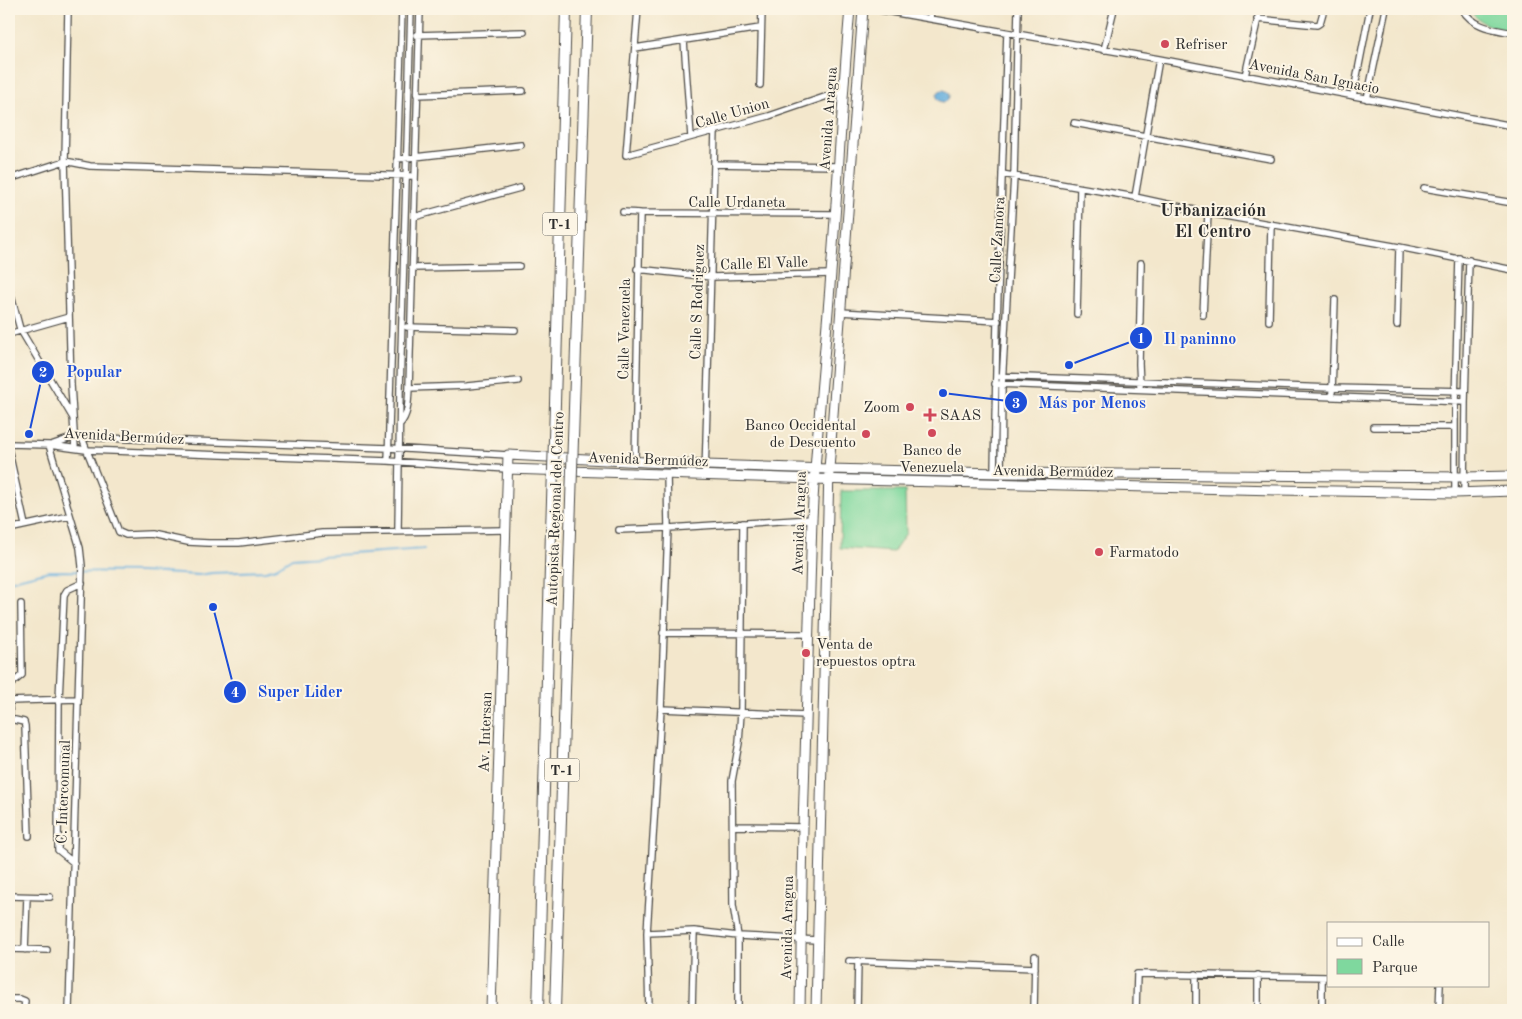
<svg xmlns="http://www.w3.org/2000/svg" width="1522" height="1019" viewBox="0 0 1522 1019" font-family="'Old Standard TT',serif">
<rect width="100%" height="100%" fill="#fcf5e5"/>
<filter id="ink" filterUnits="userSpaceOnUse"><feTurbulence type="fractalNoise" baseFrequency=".02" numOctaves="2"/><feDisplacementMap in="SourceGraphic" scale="10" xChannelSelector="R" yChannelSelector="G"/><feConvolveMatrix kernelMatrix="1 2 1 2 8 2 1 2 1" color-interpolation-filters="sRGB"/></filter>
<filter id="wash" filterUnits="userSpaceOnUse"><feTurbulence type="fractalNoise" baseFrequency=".0096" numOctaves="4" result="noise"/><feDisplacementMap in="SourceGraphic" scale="20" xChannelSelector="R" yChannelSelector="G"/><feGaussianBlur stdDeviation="1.12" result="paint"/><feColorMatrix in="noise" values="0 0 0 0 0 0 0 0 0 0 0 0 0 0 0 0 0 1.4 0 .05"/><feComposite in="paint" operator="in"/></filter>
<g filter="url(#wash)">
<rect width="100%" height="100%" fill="#f3e7cc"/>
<path fill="#7fd89e" stroke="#558264" d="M 1468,9 L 1513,9 L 1513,31 C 1492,28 1483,26 1468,9 Z
M 841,491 L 905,491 L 906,533 L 893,552 L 840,548 Z"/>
<path fill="#65aedd" stroke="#486c84" d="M937 96a6 6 0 1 1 12 0a6 6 0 1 1-12 0Z"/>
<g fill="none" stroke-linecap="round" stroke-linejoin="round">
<path stroke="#65aedd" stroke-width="2" d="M 9,581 L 49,571 L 141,572 L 199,575 L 212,573 L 265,571 L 276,568 L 292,558 L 424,549"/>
</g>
</g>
<g filter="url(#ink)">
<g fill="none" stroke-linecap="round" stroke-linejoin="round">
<g stroke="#494743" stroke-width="8">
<path id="street" d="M 638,9 L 626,155 L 769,116 L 842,91
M 874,9 L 1159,59 L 1513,126
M 1462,9 C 1474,28 1493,29 1513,33
M 930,19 L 931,9
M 1257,19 L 1317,25 L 1320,23 L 1324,9
M 416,35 L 524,32
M 684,41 L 691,137
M 635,48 L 760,28
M 1104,50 L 1114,9
M 1245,76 L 1260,9
M 760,85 L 762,9
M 417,95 L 523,91
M 1353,96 L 1370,9
M 1367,99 L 1386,9
M 1074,123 L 1271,159
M 397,159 L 521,145
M 714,164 L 838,166
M 1002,174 L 1135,197 L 1208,213 L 1399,247 L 1513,270
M 9,179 L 65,161 L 68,9
M 1424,188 L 1513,203
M 1135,197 L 1159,59
M 623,212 L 640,213 L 635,462
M 640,213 L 835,214
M 414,217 L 520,188
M 412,268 L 519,266
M 637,269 L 711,277 L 831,274
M 9,288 L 20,329 L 73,418
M 840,312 L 998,321
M 1077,314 L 1080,189
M 1203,315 L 1208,213
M 1269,321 L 1271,224
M 1397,325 L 1399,247
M 407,327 L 515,330
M 9,334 L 69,317
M 996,376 L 1332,388 L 1465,391
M 995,384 L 1465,402
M 1140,385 L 1139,364 L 1141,263
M 409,388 L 467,386 L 518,381
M 1332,392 L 1335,300
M 400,424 C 409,414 408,401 409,388 L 420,9
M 1373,427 L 1455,427
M 82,438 L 119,532 L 126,535 L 151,534 L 188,542 L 208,543 L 239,543 L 322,533 L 505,530
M 9,444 L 49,445 L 86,450 L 388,461 L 507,469
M 49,445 L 80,548 L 82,566 L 69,1010
M 51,445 L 74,437 L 388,448 L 508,455
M 75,448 L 71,385 L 65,161 L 90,166 L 415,176
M 9,452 L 25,525
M 388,461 L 402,9
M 994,472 L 997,321 L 1007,33
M 1001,473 L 1002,385 L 1014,176 L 1018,9
M 705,475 L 715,130
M 1455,493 L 1455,401 L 1459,258
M 1464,493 L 1465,402 L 1469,260
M 9,529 L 69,516
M 398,530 L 400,388 L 411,9
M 619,530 L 668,528 L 812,519
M 663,633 L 809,634
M 9,698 L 10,685 L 22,675 L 21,604
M 9,701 L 78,699
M 9,706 L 10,719 L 24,722 L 25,726 L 29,836
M 661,709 L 806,715
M 734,826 L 803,827
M 74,863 L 58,850 L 59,699 L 64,595 L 67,590 L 82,583
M 9,896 L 50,897
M 647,933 L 694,931 L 738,936 L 817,940
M 9,949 L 47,950
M 25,950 L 27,897
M 849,961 L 1035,968
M 9,999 L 20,999 L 25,1001 L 24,1010
M 649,1010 L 647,933 L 661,709 L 668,528 L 667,473
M 692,1010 L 694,931
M 738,1010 L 738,936 L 733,905 L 732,781 L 739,743 L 741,712 L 743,523
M 857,1010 L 858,961
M 1034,1010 L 1035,956
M 1119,1010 L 1136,1009
M 1136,1010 L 1137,974 L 1328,977
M 1196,1010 L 1196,974
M 1258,1010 L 1258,975
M 1322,1010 L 1322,977
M 1439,1010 L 1440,985"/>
</g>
<g stroke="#494743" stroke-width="11">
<path id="secondary" d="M 507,469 L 814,479 L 1277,490 L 1455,493 L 1513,491
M 491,1010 L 508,455 L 705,465 L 829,469 L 1001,473 L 1464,477 L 1513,476
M 800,1010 L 803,827 L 812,519 C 816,437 825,355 831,273 C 838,185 842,97 850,9
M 816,1010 L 829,469 L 863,9"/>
</g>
<g stroke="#494743" stroke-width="12">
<path id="highway" d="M 554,439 L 566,9
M 573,439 L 587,9
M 538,1010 L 551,531
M 555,1010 L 570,531"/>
</g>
<use href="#street" stroke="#fff" stroke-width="5.5"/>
<use href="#secondary" stroke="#fff" stroke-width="9"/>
<use href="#highway" stroke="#fff" stroke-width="10"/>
<g stroke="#494743" stroke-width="12" stroke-linecap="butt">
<path id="highway-bridge" d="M 551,531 L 554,439
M 570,531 L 573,439"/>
</g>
<use href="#highway-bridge" stroke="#fff" stroke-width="10"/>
</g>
</g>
<g fill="#d1495b" stroke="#fcf5e5" stroke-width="2">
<circle cx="1165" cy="44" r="5"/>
<circle cx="910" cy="407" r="5"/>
<path d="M927.5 407.5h5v5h5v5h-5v5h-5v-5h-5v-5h5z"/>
<circle cx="932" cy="433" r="5"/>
<circle cx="866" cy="434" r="5"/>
<circle cx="1099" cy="552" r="5"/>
<circle cx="806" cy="653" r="5"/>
</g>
<g text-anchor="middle" stroke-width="4" stroke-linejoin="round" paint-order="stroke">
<g fill="#fcf5e5" stroke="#6a6863" stroke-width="1">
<rect x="542.5" y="212.5" width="35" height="23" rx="4"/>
<rect x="544.5" y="758.5" width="35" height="23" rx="4"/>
</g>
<g font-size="14" font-weight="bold" fill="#2b2b2b">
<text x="560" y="229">T-1</text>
<text x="562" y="775">T-1</text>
</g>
<g font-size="15" fill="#2b2b2b" stroke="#fcf5e5" text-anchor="start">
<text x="1175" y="49">Refriser</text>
<text x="900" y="412" text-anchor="end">Zoom</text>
<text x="940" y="420">SAAS</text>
<text x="856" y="430" text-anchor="end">Banco Occidental<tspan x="856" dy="17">de Descuento</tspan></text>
<text x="932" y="455" text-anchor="middle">Banco de<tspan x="932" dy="17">Venezuela</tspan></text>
<text x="1109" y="557">Farmatodo</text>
<text x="816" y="649">Venta de<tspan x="816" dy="17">repuestos optra</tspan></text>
</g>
<g font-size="15" fill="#2b2b2b" stroke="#fcf5e5">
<text transform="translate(1314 76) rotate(11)" y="5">Avenida San Ignacio</text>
<text transform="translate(732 113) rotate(-16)" y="5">Calle Union</text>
<text transform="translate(828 119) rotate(-86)" y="5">Avenida Aragua</text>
<text x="737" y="207">Calle Urdaneta</text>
<text transform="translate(997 240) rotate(-87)" y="5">Calle Zamora</text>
<text transform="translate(764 263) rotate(-2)" y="5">Calle El Valle</text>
<text transform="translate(697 302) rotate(-88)" y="5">Calle S Rodriguez</text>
<text transform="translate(624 329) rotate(-89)" y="5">Calle Venezuela</text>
<text transform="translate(124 436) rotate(3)" y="5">Avenida Bermúdez</text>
<text transform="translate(648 459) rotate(2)" y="5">Avenida Bermúdez</text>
<text transform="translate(1053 471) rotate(1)" y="5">Avenida Bermúdez</text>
<text transform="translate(555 509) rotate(-88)" y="5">Autopista Regional del Centro</text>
<text transform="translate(799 523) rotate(-88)" y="5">Avenida Aragua</text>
<text transform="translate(485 732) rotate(-88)" y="5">Av. Intersan</text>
<text transform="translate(63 792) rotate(-88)" y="5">C. Intercomunal</text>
<text transform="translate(787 928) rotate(-89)" y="5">Avenida Aragua</text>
</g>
<g font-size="18" font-weight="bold" fill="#2b2b2b" stroke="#fcf5e5">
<text x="1213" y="216">Urbanización<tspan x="1213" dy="21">El Centro</tspan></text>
</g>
</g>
<path fill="none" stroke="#1d4ed8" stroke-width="2" d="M1069 365L1141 338M29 434L43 372M943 393L1016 402M213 607L235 692"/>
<g fill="#1d4ed8" stroke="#fcf5e5" stroke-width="2">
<circle cx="1069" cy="365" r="5"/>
<circle cx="29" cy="434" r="5"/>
<circle cx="943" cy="393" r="5"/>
<circle cx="213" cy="607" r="5"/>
<circle cx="1141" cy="338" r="12"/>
<circle cx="43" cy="372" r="12"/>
<circle cx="1016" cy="402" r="12"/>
<circle cx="235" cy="692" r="12"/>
</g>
<g font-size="15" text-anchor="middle" font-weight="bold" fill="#fff">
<text x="1141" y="343">1</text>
<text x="43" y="377">2</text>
<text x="1016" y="408">3</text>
<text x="235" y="697">4</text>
</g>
<g font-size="16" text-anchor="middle" font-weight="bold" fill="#1d4ed8" stroke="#fcf5e5" stroke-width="4" stroke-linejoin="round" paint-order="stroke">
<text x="1200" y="344">Il paninno</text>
<text x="94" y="377">Popular</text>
<text x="1092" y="408">Más por Menos</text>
<text x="300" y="697">Super Lider</text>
</g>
<rect width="1522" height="1019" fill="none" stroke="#fcf5e5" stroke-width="30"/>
<rect x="1327" y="922" width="162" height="65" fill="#fcf5e5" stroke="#a8a49b"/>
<rect x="1337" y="938" width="25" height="8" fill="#ffffff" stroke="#a8a49b"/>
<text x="1372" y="946" font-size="15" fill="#2b2b2b">Calle</text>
<rect x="1337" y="959" width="25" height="15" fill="#7fd89e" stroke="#a8a49b"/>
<text x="1372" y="972" font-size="15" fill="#2b2b2b">Parque</text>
</svg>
